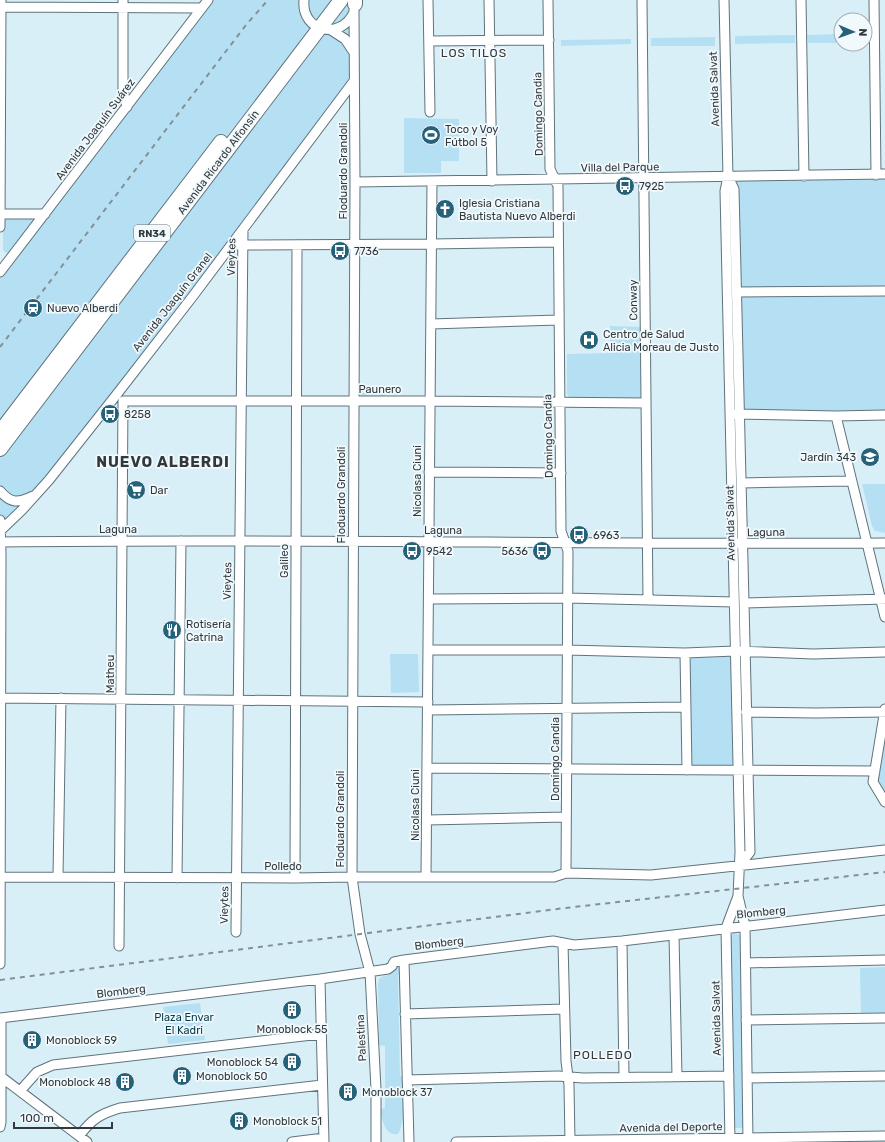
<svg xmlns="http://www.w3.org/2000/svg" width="885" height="1142" viewBox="0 0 885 1142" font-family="Rubik,sans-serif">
<rect width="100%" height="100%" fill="#d9eff8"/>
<path fill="#b5e0f3" d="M 208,0 L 355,0 L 354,81 L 117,394 L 0,531 L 0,272 Z
M 841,34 L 841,43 L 808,43 L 807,35 Z
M 795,35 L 795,43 L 735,44 L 735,36 Z
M 715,37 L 715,46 L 651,46 L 651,38 Z
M 631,39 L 631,44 L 561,46 L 561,40 Z
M 404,118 L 459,119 L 459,161 L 441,161 L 441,173 L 404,173 Z
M 885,174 L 885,415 L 740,414 L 734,189 L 728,177 Z
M 5,217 L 33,218 L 33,221 L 9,252 L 7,253 L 4,252 L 3,248 L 3,222 Z
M 610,326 L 643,327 L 643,394 L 641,398 L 636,400 L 571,400 L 567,394 L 567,354 L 610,353 Z
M 357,393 L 385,393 L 385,399 L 357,399 Z
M 862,484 L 885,484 L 885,533 L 875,531 L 872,526 Z
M 390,654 L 418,654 L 419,692 L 391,693 Z
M 731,655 L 733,766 L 690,767 L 688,656 Z
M 885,712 L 885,802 L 873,782 Z
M 733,933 L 738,934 L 742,937 L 745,1124 L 742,1128 L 736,1128 L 734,1126 L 730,937 Z
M 397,965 L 399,967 L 400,974 L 398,975 L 400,1076 L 404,1077 C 404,1091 406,1123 398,1134 C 384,1136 384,1121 379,1110 L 385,1108 L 385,1046 L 379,1045 L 378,984 L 379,979 L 383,976 L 391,974 Z
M 885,967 L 885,1013 L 861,1013 L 860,968 Z
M 200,1003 L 205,1040 L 168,1044 L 163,1007 Z
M 885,1139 L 885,1142 L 758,1142 Z"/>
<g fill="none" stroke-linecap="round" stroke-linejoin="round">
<g stroke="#60737c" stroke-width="11">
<path id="minor" d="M 123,0 L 123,91 L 127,107
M 304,0 C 301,32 341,41 354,12
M 428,0 L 430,112
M 489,0 L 492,181
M 548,0 L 550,169 L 558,186 L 561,531 L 568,551 L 566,873
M 642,0 L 648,600
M 724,0 L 728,177 L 725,191 L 740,852 L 738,896 L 745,926 L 748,1142
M 801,0 L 804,176
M 874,0 L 876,175
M 0,7 L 202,8
M 354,10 L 355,182 L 352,877 L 360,934 L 370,972 L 376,1089 L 376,1142
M 331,30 L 345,39 L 353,51
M 429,41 L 549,40
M 728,177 L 734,189 L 750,852 L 739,866
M 355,182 L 885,174
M 0,214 L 45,214
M 0,227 L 1,0
M 237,245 L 431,244 L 558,242
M 0,272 L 208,0
M 737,292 L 885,291
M 431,324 L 559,320
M 123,401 L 430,401 L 646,403
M 733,414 L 836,416 L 885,415
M 836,416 L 885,617
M 429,472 L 561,473
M 741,483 L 851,481
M 0,491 C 11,504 18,503 33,496
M 0,520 L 1,554 L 0,964
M 0,531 L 22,510 L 49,480 L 117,394 L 193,296 L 354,81
M 0,542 C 295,538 590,545 885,543
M 429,599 L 567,598 L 734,602
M 744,603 L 885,599
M 428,650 L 567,650 L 685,653 L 735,651 L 813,654 L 885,652
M 685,653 L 687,770
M 0,698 L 428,702
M 885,709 L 873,782 L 885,802
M 428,710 L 686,707
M 746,712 L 816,713 L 885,712
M 427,768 L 875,771
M 427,820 L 566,817
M 0,877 L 295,878 L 352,877 L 554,877 L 566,873 L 651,875 L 885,850
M 58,877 L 61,698
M 426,877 L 432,181
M 177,878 L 181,541
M 295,878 L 297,245
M 236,932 L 243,229
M 674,935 L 677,1076
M 622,941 L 624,1077
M 563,943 L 566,1061 L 569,1085 L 570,1142
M 119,946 L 123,401
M 404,960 L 409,1142
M 746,963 L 885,960
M 320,979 L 324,1142
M 405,1014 L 564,1009
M 0,1018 L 320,979 L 388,969 L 392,966 L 394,962 L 404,960 L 553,941 L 574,945 L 622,941 L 885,910
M 746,1020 L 885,1018
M 0,1076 L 87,1142
M 747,1078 L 885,1076
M 407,1080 L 558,1076 L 583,1078 L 729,1076
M 20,1091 L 37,1072 L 53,1065 L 321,1034
M 0,1127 L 1,1122 L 1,1018
M 79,1136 C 92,1119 100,1114 120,1108 L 322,1085
M 292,1142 L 324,1138
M 456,1142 L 885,1136
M 730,1142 L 726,928 L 738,896"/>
</g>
<g stroke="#60737c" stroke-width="16">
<path id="highway" d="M 355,4 L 355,0
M 0,432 L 221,142
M 0,449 L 341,0"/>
</g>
<use href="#minor" stroke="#fff" stroke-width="9"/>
<use href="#highway" stroke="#fff" stroke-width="14"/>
<path stroke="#829197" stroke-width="2" stroke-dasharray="5 5" stroke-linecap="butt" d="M 0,347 L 246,25 L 268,0
M 0,980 L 565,908 L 885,872"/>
</g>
<defs>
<g id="stadium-disc" transform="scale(1)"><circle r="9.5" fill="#256279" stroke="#f1f9fd"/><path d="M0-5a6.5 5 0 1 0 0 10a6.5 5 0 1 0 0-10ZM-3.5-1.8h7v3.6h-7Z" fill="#fff"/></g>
<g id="bus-disc" transform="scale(1)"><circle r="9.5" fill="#256279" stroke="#f1f9fd"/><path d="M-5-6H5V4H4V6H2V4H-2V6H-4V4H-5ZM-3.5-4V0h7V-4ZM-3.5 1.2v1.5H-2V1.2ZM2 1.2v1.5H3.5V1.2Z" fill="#fff"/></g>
<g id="church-disc" transform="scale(1)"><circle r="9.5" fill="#256279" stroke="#f1f9fd"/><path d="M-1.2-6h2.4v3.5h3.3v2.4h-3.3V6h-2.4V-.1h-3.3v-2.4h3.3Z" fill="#fff"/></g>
<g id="station-disc" transform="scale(1)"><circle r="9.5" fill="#256279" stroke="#f1f9fd"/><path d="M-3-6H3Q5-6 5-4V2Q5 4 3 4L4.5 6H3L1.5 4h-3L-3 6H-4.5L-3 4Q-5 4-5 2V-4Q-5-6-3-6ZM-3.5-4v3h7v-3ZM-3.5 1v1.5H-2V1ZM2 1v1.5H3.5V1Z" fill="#fff"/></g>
<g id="hospital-disc" transform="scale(1)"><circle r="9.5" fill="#256279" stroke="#f1f9fd"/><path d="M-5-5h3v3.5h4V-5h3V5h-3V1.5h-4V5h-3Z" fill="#fff"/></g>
<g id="school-disc" transform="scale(1)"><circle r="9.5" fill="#256279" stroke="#f1f9fd"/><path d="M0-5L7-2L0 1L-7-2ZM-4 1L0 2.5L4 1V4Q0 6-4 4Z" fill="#fff"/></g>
<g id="supermarket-disc" transform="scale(1)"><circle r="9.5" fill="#256279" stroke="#f1f9fd"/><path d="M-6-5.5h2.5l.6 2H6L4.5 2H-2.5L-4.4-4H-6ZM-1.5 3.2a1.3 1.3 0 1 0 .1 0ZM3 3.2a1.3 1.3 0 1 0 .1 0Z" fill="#fff"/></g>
<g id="restaurant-disc" transform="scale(1)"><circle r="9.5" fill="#256279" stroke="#f1f9fd"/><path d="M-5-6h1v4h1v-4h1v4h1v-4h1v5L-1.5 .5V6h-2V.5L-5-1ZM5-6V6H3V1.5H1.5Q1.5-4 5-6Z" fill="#fff"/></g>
<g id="building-disc" transform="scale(1)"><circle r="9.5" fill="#256279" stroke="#f1f9fd"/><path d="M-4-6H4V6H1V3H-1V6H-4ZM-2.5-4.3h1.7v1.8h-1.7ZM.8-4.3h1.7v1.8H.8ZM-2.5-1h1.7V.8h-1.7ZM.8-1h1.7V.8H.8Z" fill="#fff"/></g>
</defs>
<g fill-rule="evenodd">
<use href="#stadium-disc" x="431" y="135"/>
<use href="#bus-disc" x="625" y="186"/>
<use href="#church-disc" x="445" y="209"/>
<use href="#bus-disc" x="340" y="251"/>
<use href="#station-disc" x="33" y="308"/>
<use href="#hospital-disc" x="589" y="340"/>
<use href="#bus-disc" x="110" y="414"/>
<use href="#school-disc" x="870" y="457"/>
<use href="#supermarket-disc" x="136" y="490"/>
<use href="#bus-disc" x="579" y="535"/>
<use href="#bus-disc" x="412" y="551"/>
<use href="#bus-disc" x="542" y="551"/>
<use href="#restaurant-disc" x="172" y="630"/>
<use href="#building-disc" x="292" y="1010"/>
<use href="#building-disc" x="32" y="1040"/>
<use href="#building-disc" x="292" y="1062"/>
<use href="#building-disc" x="182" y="1076"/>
<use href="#building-disc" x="125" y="1082"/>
<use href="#building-disc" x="348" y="1092"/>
<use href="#building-disc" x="239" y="1121"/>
</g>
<g text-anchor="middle" stroke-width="3.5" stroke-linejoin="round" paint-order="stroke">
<rect fill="#f1f9fd" stroke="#6b7377" stroke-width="1" x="134" y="225" width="36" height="16" rx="3"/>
<g font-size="10" font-weight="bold" fill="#31393d">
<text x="152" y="237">RN34</text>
</g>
<g font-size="11" fill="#31393d" stroke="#f1f9fd">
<text transform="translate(714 89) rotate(-92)" y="4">Avenida Salvat</text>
<text transform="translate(538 114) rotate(-91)" y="4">Domingo Candia</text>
<text transform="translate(95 129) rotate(-53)" y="4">Avenida Joaquín Suárez</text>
<text transform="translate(218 162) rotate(-53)" y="4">Avenida Ricardo Alfonsín</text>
<text transform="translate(620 167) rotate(-1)" y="4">Villa del Parque</text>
<text transform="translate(343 171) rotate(-90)" y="4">Floduardo Grandoli</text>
<text transform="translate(231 257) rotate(-89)" y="4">Vieytes</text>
<text transform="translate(633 300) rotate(-91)" y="4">Conway</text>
<text transform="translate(172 302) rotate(-52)" y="4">Avenida Joaquín Granel</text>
<text x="380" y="393">Paunero</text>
<text transform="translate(548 436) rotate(-91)" y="4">Domingo Candia</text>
<text transform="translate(417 481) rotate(-90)" y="4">Nicolasa Ciuni</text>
<text transform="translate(341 495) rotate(-90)" y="4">Floduardo Grandoli</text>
<text transform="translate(730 523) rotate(-91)" y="4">Avenida Salvat</text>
<text x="118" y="533">Laguna</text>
<text x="443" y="534">Laguna</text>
<text transform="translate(766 532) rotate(-1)" y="4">Laguna</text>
<text transform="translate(284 561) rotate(-90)" y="4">Galileo</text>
<text transform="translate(227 581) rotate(-89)" y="4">Vieytes</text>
<text transform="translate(110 674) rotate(-90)" y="4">Matheu</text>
<text transform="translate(555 759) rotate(-90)" y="4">Domingo Candia</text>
<text transform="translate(415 805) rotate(-90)" y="4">Nicolasa Ciuni</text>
<text transform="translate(340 819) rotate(-90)" y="4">Floduardo Grandoli</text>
<text x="283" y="870">Polledo</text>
<text transform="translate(224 905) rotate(-89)" y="4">Vieytes</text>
<text transform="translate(761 912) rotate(-6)" y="4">Blomberg</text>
<text transform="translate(439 943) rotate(-7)" y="4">Blomberg</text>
<text transform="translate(121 991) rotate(-7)" y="4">Blomberg</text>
<text transform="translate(716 1018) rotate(-91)" y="4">Avenida Salvat</text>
<text transform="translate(361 1038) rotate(-93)" y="4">Palestina</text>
<text transform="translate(671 1127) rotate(-1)" y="4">Avenida del Deporte</text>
</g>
<g font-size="11" fill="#31393d" stroke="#f1f9fd" text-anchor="start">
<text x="445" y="133">Toco y Voy<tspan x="445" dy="13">Fútbol 5</tspan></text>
<text x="639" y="190">7925</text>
<text x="459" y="207">Iglesia Cristiana<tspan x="459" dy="13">Bautista Nuevo Alberdi</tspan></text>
<text x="354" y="255">7736</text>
<text x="47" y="312">Nuevo Alberdi</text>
<text x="603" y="338">Centro de Salud<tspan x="603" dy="13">Alicia Moreau de Justo</tspan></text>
<text x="124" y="418">8258</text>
<text x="856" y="461" text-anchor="end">Jardín 343</text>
<text x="150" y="494">Dar</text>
<text x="593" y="539">6963</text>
<text x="426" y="555">9542</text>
<text x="528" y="555" text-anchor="end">5636</text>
<text x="186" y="628">Rotisería<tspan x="186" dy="13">Catrina</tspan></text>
<text x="292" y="1033" text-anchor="middle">Monoblock 55</text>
<text x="46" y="1044">Monoblock 59</text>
<text x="278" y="1066" text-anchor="end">Monoblock 54</text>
<text x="196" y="1080">Monoblock 50</text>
<text x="111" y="1086" text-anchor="end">Monoblock 48</text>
<text x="362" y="1096">Monoblock 37</text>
<text x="253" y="1125">Monoblock 51</text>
</g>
<g font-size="11" fill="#073c4d" stroke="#f1f9fd">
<text x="184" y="1021">Plaza Envar<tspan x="184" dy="13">El Kadri</tspan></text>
</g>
<g font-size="12" letter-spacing="1" fill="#31393d" stroke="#f1f9fd">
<text x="474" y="57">LOS TILOS</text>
<text x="603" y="1059">POLLEDO</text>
</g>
<g font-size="15" font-weight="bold" letter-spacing="1" fill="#31393d" stroke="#f1f9fd">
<text x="163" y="467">NUEVO ALBERDI</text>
</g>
</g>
<g transform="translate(853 32) rotate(92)"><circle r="19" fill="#f1f9fd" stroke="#a4acb0"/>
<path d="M0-3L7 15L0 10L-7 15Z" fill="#256279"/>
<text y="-6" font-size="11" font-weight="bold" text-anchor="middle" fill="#31393d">N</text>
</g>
<path d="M14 1122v6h98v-6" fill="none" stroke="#31393d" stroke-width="2"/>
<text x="20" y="1122" font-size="12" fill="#31393d" stroke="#f1f9fd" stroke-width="3" paint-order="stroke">100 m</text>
</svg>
